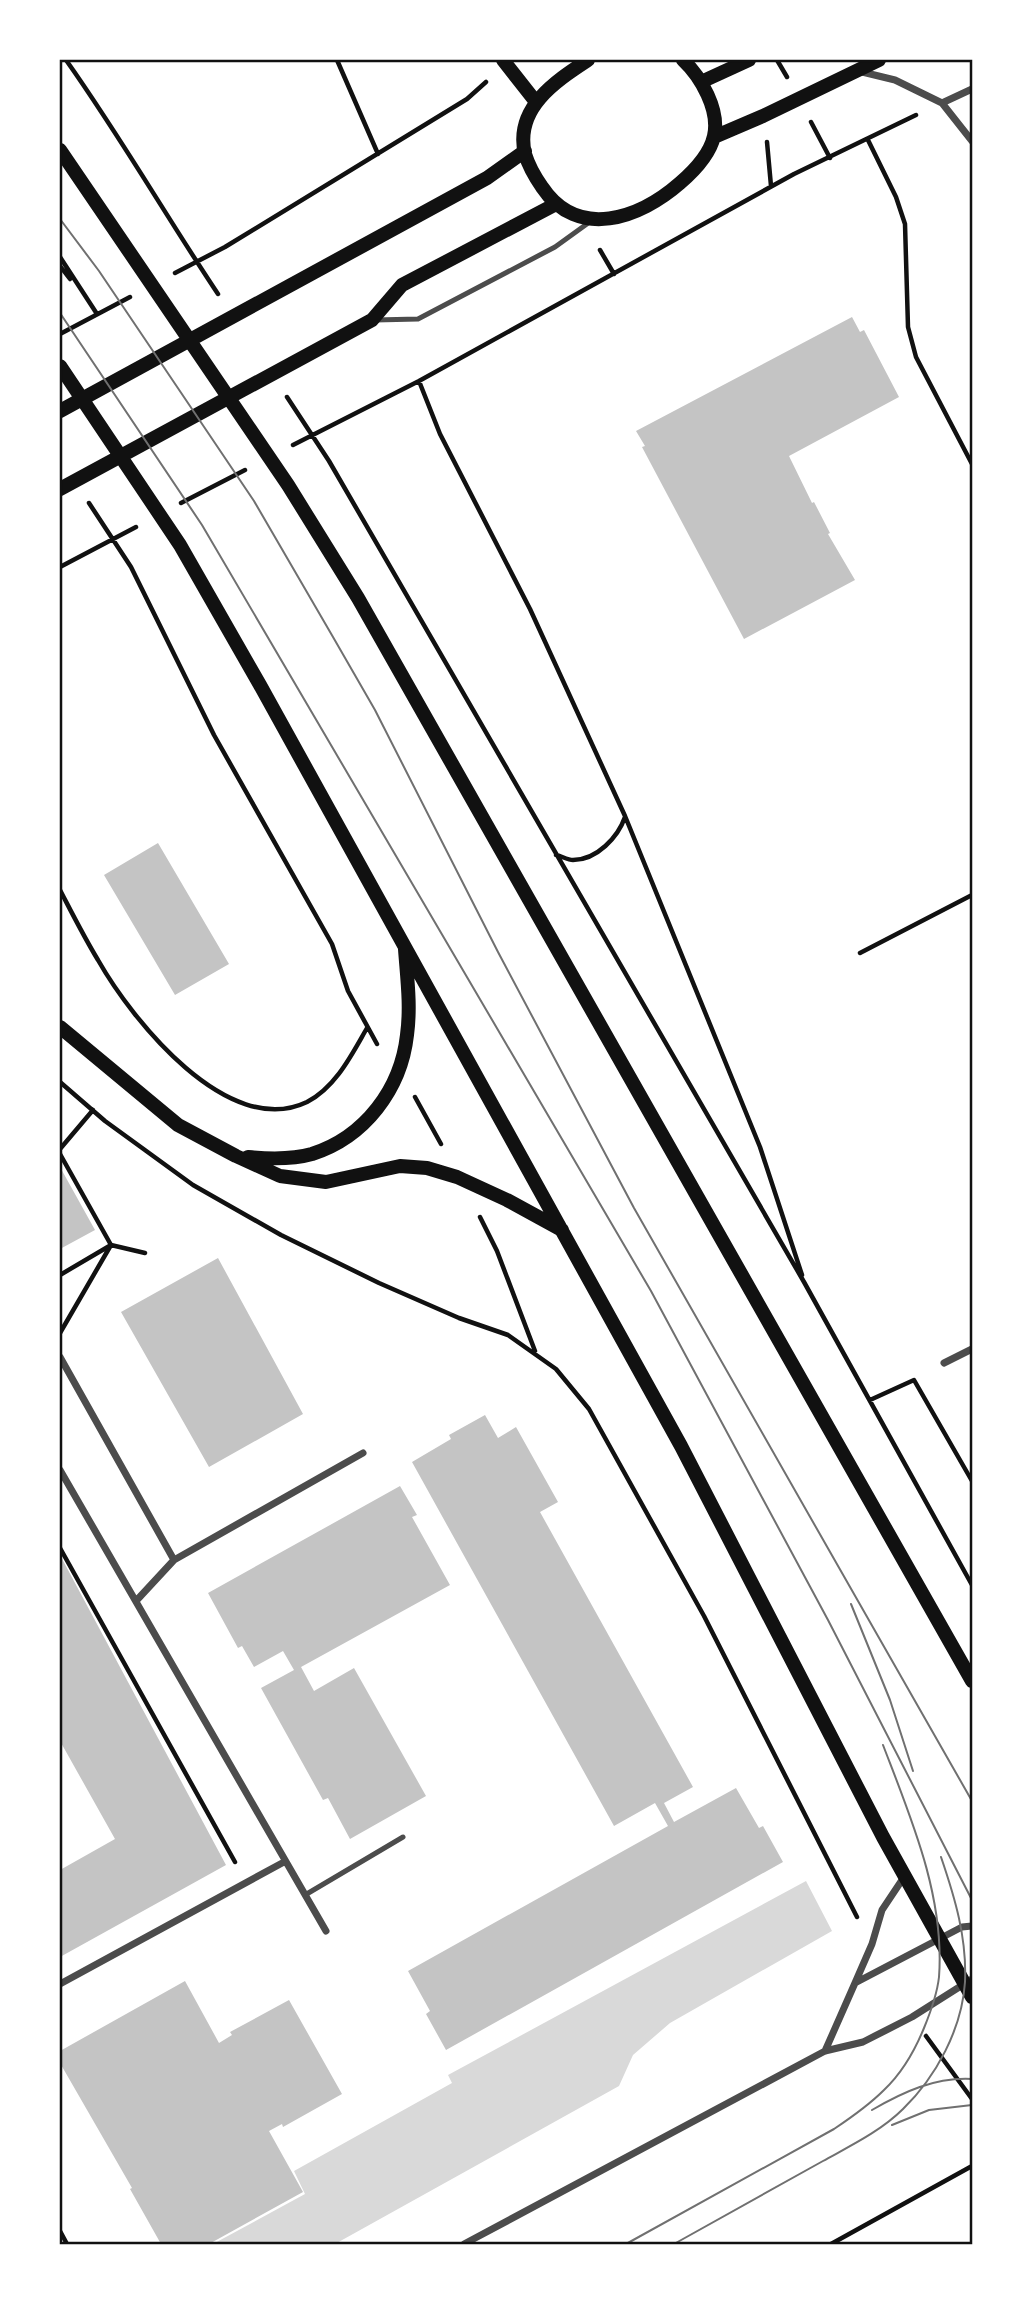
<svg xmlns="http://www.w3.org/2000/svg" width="1032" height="2304" viewBox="0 0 1032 2304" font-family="'DejaVu Sans',sans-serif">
<rect width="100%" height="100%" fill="#fff"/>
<path fill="#d9d9d9" d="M 806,1881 L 832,1931 L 670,2023 L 633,2055 L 619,2086 L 335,2244 L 213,2244 L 305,2194 L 294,2171 L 452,2083 L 448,2075 Z"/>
<path fill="#c4c4c4" d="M 852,317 L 860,332 L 864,330 L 899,397 L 789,456 L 812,503 L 814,502 L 830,533 L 828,534 L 855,580 L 744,639 L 642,447 L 645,446 L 636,431 Z
M 158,843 L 229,964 L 175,995 L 104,875 Z
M 60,1167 L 95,1230 L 60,1249 Z
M 218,1258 L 303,1414 L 209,1467 L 121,1312 Z
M 485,1415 L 498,1438 L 516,1427 L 558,1502 L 540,1512 L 693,1787 L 664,1803 L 674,1822 L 736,1788 L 759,1828 L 763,1826 L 783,1862 L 446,2050 L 426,2014 L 430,2011 L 408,1971 L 668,1826 L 655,1803 L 614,1826 L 412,1462 L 451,1439 L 449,1435 Z
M 400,1486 L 417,1515 L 412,1517 L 450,1585 L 301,1667 L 314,1691 L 354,1668 L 426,1796 L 350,1839 L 328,1798 L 323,1800 L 261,1688 L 294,1670 L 283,1651 L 254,1667 L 242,1646 L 238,1648 L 208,1593 Z
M 60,1555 L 226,1865 L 60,1957 L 60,1870 L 115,1839 L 60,1741 Z
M 185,1981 L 219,2043 L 232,2035 L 230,2032 L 289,2000 L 342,2094 L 283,2127 L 282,2124 L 269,2131 L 303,2192 L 209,2244 L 161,2244 L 130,2189 L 132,2188 L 60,2063 L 60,2051 Z"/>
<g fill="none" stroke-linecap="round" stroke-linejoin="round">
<path stroke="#111" stroke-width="4.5" d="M 66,60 C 120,136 166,216 218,294
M 337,60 L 378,154
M 777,60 L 787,77
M 811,122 L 830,158
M 868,140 L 896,197 L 905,224 L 908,327 L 916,357 L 972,464
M 767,142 L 771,186
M 600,250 L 614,274
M 60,257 L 97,314
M 60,266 L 70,279
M 175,273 L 225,247 L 467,99 L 486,82
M 60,334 L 130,297
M 419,381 L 440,434 L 530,609 L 625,816 L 760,1147 L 802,1275
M 287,397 L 329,461 L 804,1282 L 972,1585
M 293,445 L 419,381 L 794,174 L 916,115
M 89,503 L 131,567 L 214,735 L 332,944 L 348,991 L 377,1044
M 181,503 L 245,470
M 60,567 L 136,527
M 556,855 C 561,856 568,860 573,860 C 597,860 618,837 625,817
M 60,890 C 72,913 84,937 98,960 C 132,1020 228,1140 307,1102 C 336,1087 352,1054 367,1028
M 860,953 L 972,895
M 60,1082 L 105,1121 L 193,1185 L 281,1235 L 379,1283 L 459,1318 L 508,1335 L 556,1369 L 589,1409 L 704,1616 L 857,1917
M 415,1097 L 441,1144
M 60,1149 L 93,1110
M 60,1154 L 111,1245 L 60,1275
M 480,1217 L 497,1251 L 535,1351
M 60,1333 L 111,1245 L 145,1253
M 870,1400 L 914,1380 L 972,1481
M 60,1548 L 235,1862
M 926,2036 L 972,2099
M 60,2231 L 67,2244
M 831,2244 L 972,2166"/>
<path stroke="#4c4c4c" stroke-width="5" d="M 375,320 L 418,319 L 555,247 L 591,221
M 305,1895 L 403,1837"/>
<path stroke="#4c4c4c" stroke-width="7" d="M 858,71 L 895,80 L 942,103 L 972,141
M 942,103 L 972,89
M 60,1357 L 174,1560
M 944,1363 L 972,1349
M 60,1470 L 326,1931
M 136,1601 L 174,1560 L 363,1453
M 855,1983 L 872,1944 L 882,1910 L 904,1877
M 60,1984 L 284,1862
M 825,2051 L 855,1983 L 962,1927 L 972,1926
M 464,2244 L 825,2051 L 863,2042 L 912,2017 L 972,1979"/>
<path stroke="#111" stroke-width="14" d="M 503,60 L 536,102
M 588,60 C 556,81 514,108 525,154 C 529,167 535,177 542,187 C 578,241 640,218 680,183 C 694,171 710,154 714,136 C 720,110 701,77 683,60
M 701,82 L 749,60
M 714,137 L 763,116 L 879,60
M 60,150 L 288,485 L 358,598 L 972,1681
M 60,366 L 180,545 L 260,685 L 681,1446 L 883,1837 L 972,1997
M 60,411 L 487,178 L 525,151
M 60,489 L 372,320 L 402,285 L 556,204
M 60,1027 L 178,1125 L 236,1156 L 280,1176 L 326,1182 L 400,1166 L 427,1168 L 457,1177 L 507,1200 L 562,1230
M 248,1157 C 269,1159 291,1160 312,1154 C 365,1137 401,1089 407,1035 C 411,1006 407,977 405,949"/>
<path stroke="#707070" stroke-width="2" d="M 60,219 L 99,271 L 254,501 L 333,637 L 375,710 L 498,952 L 634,1208 L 972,1801
M 60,313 L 202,525 L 651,1291 L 828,1620 L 972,1900
M 851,1604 L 890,1700 L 913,1771
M 872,2110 C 903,2092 935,2077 972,2079
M 892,2125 L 929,2110 L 972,2105
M 626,2244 L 834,2129 C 852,2117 869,2105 884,2090 C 902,2073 915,2050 924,2028 C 931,2011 937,1995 939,1977 C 945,1897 911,1818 883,1745
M 674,2244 C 723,2217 773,2189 823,2161 C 850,2146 881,2131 903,2109 C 936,2077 962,2029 965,1982 C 967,1938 955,1898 941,1857"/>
</g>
<rect width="1032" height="2304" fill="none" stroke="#ffffff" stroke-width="122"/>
<rect x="61" y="61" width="910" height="2182" fill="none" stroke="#111" stroke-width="2.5"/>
</svg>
